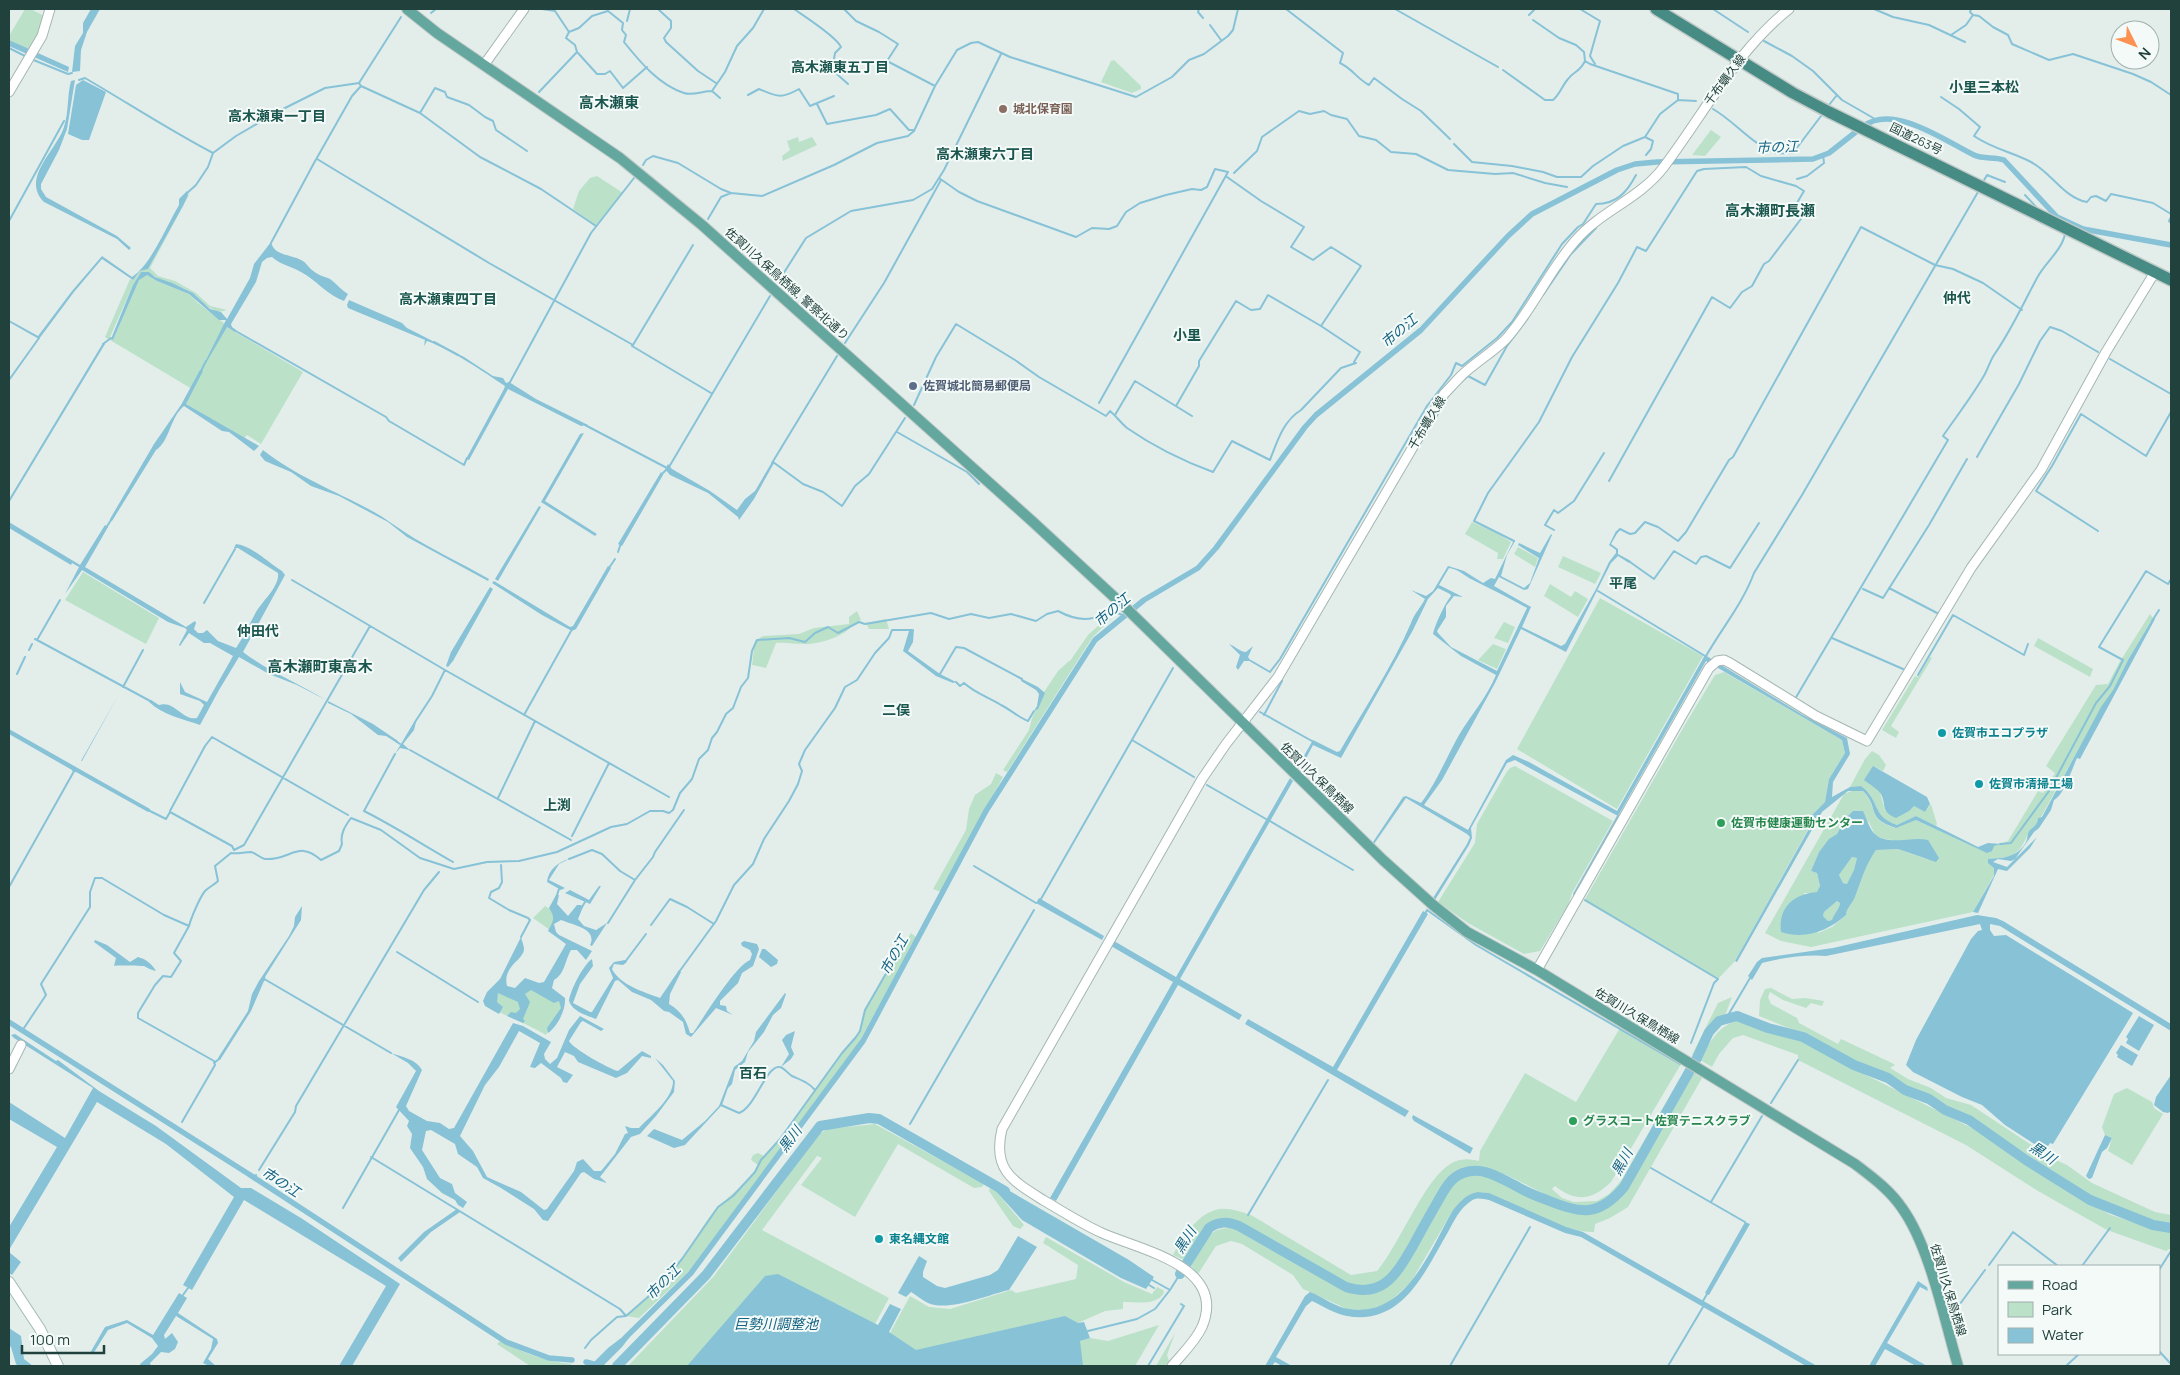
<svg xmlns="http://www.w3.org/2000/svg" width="2180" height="1375" viewBox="0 0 2180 1375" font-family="Manrope,'Noto Sans JP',sans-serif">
<rect width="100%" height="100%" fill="#e3eeeb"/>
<path fill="#bbe1c9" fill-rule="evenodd" d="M 25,9 L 31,9 L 44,16 L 37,39 L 30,51 L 9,40 L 9,36 Z
M 1114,60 L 1141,86 L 1141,89 L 1132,93 L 1101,82 L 1111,61 Z
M 1711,130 L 1721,137 L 1705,156 L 1692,155 Z
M 798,137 L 799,142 L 812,137 L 817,145 L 783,161 L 782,156 L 790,150 L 787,141 Z
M 597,176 L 623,193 L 596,225 L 573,209 L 579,191 L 590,178 Z
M 190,193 L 150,268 L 158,276 L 175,281 L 196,293 L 210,306 L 227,310 C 221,312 218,312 212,309 C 205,306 200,299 194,294 C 181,284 161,283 149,272 L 141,272 L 133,285 L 110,337 L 113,340 L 139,279 L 147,275 L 157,281 L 189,294 L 198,303 L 225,324 L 225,326 L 303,372 L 261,444 L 247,435 L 244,438 L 186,404 L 192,389 L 105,337 L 130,279 L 133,280 L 140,271 L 148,269 L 183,206 L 185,198 Z
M 1472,522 L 1498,534 L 1511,542 L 1503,559 L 1497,559 L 1498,553 L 1465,534 Z
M 1518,547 L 1538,558 L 1535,567 L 1514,554 Z
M 1563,556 L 1601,573 L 1595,584 L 1558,567 Z
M 83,572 L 159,618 L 146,644 L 65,600 Z
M 1550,584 L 1571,597 L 1575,591 L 1588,599 L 1578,617 L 1544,596 Z
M 1600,598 L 1703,656 L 1617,809 L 1517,749 Z
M 857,611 L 861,620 C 852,624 848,632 838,636 C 830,640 813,645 803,644 C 793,644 786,642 776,643 L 766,668 L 752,665 L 755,641 L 763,636 L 799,634 L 814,628 L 849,624 L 849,617 Z
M 2150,614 L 2153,618 L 2128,660 L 2113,690 L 2101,708 L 2041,817 L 2038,818 C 2037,826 2030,828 2028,834 C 2018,857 2012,857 1988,859 L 1994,867 L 1994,875 L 1973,912 L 1811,947 L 1781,941 L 1765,933 L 1844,794 L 1854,790 L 1862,790 C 1880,808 1865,818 1895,828 L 1916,820 L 1977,848 L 2001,844 L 2008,841 L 2038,791 L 2043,793 L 2055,773 L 2046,766 L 2096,685 L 2108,684 L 2119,663 ZM 1845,819 L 1869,822 L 1875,835 L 1884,839 L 1892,840 L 1929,860 L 1898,849 L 1876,850 C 1866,864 1861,881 1855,897 C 1852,904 1847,907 1846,915 L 1832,927 L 1818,933 L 1804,893 L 1817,893 L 1820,886 L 1817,873 L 1811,871 L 1819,852 L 1829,840 L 1837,834 Z
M 1108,617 L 1111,619 L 1092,638 L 1007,772 L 1003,770 L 1029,730 L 1032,718 L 1044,692 L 1058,671 L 1069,661 L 1070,661 L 1088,635 Z
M 886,619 L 889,629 L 869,629 L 866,623 Z
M 1504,622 L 1515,627 L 1508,643 L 1494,638 Z
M 2038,638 L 2093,669 L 2090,677 L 2034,646 Z
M 1493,644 L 1506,649 L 1497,669 L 1478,660 Z
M 1930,657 L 1932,658 L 1891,726 L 1899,732 L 1896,738 L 1882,730 L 1915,676 L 1918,677 Z
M 1724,672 L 1842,740 L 1845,753 L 1829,779 L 1825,802 L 1812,815 L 1815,817 L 1735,961 L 1718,979 L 1584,901 L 1686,723 L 1715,675 Z
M 1872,751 L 1879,755 L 1886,765 L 1883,771 L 1873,766 L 1885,811 L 1914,806 L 1925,812 L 1931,804 L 1937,824 L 1936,826 L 1916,816 L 1897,825 C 1871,816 1881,801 1861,786 L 1850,787 L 1865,759 Z
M 1515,766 L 1613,821 L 1572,893 L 1568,905 L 1540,951 L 1524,954 L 1468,923 L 1438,902 L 1475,843 L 1477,824 L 1506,773 L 1510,768 Z
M 996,773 L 1003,777 L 941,892 L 933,889 L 966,830 L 969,809 L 975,795 L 991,784 Z
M 1852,857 L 1857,858 L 1854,870 L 1848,884 L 1843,883 L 1839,875 Z
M 1837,901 L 1840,903 C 1839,910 1834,913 1832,920 L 1828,921 L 1823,916 L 1824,912 Z
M 545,906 L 558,914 L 550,930 L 533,918 Z
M 911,933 L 916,937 L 857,1046 L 690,1270 L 639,1318 L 626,1316 C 646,1298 667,1280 683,1258 C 694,1242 705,1220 718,1207 C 732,1193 749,1183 758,1165 L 751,1160 L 753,1155 L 758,1153 L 764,1156 L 780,1139 L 842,1053 L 856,1037 L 860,1031 L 865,1010 Z
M 529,985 L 561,999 L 564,1005 L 546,1035 C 528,1024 510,1018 491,1008 L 498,987 L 516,996 Z
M 1771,988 L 1792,999 L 1805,998 L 1824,1001 L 1822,1006 L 1811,1003 L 1806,1008 L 1783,1000 L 1770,992 L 1768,997 L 1771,1004 L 1797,1018 L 1799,1023 L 1838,1044 L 1841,1039 L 1892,1063 L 1895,1065 L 1890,1068 L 1908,1079 L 1931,1088 L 1946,1098 L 1971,1105 L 2051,1158 L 2067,1165 L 2092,1183 L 2155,1212 L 2171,1215 L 2171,1226 L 2145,1220 L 2087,1196 L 2065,1179 L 1984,1127 L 1968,1115 L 1944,1106 L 1933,1097 L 1907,1086 L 1893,1076 L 1854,1062 L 1820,1041 L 1759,1016 L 1760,1000 L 1765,989 Z
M 1732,997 L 1726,1013 L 1708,1030 L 1696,1057 L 1692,1055 L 1718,1003 Z
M 1744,1020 L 1765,1030 L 1805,1041 L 1844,1064 L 1974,1129 L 2059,1186 L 2111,1215 L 2145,1226 L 2171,1232 L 2171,1248 L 2166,1251 L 2107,1230 L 2038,1191 L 1966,1145 L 1798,1060 L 1798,1055 L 1743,1035 L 1733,1038 L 1719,1054 L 1712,1067 L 1700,1060 C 1710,1041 1721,1021 1744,1020 Z
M 1620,1028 L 1681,1064 L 1611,1182 C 1592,1200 1577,1203 1555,1186 L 1552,1189 L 1562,1198 L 1574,1202 L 1597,1201 L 1609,1194 L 1621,1181 L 1668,1099 C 1657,1119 1647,1139 1636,1159 C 1629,1172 1623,1187 1612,1198 C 1574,1232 1513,1162 1473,1168 C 1462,1170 1454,1176 1447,1183 L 1395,1271 C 1379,1286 1370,1288 1348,1285 L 1239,1221 C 1203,1218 1202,1233 1185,1260 L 1173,1255 C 1182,1238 1198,1212 1220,1209 C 1230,1208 1241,1212 1251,1215 L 1351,1275 L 1377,1271 C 1400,1244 1425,1177 1452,1163 C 1462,1158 1469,1159 1479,1161 L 1480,1151 L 1525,1073 L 1576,1102 Z
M 1694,1073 L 1702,1078 L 1628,1207 L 1610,1218 L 1595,1224 L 1594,1232 C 1564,1233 1517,1206 1489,1193 L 1478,1192 L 1453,1210 L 1411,1282 L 1387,1304 L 1366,1310 L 1347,1309 L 1310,1292 L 1303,1289 L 1293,1275 L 1242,1244 L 1231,1241 L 1216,1246 L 1198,1274 L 1191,1266 C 1204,1242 1208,1223 1240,1229 L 1346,1291 C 1370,1296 1383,1294 1400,1274 L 1448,1190 C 1456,1183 1464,1175 1474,1174 C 1486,1173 1497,1179 1507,1184 C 1550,1204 1586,1234 1626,1192 Z
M 2127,1088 L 2152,1102 L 2154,1108 L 2163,1114 L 2132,1165 L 2108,1151 L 2112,1138 L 2105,1135 L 2102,1127 L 2114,1094 Z
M 875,1124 L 984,1184 L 982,1187 L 974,1188 L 898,1144 L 855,1217 L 801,1185 L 822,1158 L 817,1156 L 762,1230 L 889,1298 L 875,1324 L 837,1304 L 766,1366 L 628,1366 L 714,1276 L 819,1134 L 828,1129 Z
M 990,1188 L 995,1190 L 1024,1225 L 1020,1229 L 1013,1226 L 989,1191 Z
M 1046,1237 L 1124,1282 L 1152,1294 L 1157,1287 L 1163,1290 L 1164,1293 C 1156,1306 1136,1302 1123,1302 L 1123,1309 L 1105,1311 L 1078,1323 L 1080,1341 L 1090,1338 L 1108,1341 L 1159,1325 L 1135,1366 L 934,1366 L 890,1333 L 910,1296 L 929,1307 L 950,1309 L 1011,1290 L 1016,1293 L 1076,1279 L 1078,1265 L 1043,1243 Z
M 1175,1333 L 1167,1355 L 1169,1361 L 1165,1366 L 1156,1366 Z
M 500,1341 C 524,1353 545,1361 572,1364 L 570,1366 L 530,1366 L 497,1344 Z"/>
<path fill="#87c2d7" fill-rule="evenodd" d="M 91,9 L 100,9 L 87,32 L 81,50 L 80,71 L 72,72 L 75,46 L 83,33 L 83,23 Z
M 9,40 L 69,67 L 68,72 L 9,46 Z
M 75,80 L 67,129 L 59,150 L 41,184 L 41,189 L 46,197 L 117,236 L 131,248 L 129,250 L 117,239 L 44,202 C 20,178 57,150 64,127 C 69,112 67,95 71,81 Z
M 83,80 L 106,92 L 89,140 L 82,140 L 68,134 L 76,85 Z
M 187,191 L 188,195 L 183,206 L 148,269 L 140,271 L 133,280 L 102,259 L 74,292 L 39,339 L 9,322 L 9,320 L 38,336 L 72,291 L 102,256 L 132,277 C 151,265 167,225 179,205 L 179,199 Z
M 271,242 C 274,256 290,254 301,260 C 306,262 308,267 312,270 C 319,276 324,276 330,279 C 336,283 341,290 348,294 L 344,301 C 327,295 316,280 301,272 C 291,266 281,265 272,257 L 267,258 L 262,262 L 256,282 L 231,324 L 232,327 L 236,330 L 235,332 L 227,327 L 206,363 L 205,362 L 226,320 L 219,320 L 189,294 L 157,281 L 147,275 L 139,280 L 113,340 L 111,339 L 133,285 L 141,272 L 149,272 L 155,277 L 172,283 L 193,293 L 210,309 L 221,312 L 227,319 L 250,278 L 254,264 Z
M 349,300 L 402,323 L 407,328 L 464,357 L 493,376 L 503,378 L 506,383 L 509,382 L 536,399 L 588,425 L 581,426 L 508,389 L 469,460 L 466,459 L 504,389 L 505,386 C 484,372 452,350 427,341 L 424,346 L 425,340 L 348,308 L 347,305 Z
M 103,343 L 105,344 L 9,503 L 9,499 Z
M 200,370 L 203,371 L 186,404 L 259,446 L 254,451 L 229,432 L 222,431 L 184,406 C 170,417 170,441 156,450 L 112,521 L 110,521 L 110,519 L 154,444 L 181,405 Z
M 584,433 L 545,501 L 597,534 L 595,536 L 541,502 L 580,434 Z
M 263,450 C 297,477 336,491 374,512 C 385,518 395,526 406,533 C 432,550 462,563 489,579 L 488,581 L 407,537 L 388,522 L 339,496 L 311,486 L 291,472 L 265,461 L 260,455 Z
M 772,462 L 774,463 L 754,499 L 739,520 L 738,517 L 708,493 L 670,475 L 665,469 L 668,464 L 672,469 L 710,491 L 737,510 L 745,499 L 755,491 Z
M 661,472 L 663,475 L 622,546 L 618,544 Z
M 539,506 L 541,507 L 498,581 L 495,579 Z
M 9,522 L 80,565 L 105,525 L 108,527 L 85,567 L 186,627 L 195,621 L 196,623 L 194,629 L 198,633 L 203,633 L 207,630 L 218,641 L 236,648 C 243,638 249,625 255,614 C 261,602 280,587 278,573 L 238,548 L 234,548 L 236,544 C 253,546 268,563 282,571 L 285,575 L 243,652 C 268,671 298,683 326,700 L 297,685 L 269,674 L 239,657 L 219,690 L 200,725 C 183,719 163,715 149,702 L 151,700 L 159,705 C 175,700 182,721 197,718 L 204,705 L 200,701 L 180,694 L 180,682 L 185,692 L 207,702 L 233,656 L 210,643 L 204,643 L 189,633 L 180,646 L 179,645 L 187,630 L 185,628 L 168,622 L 82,570 L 65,594 L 79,567 L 72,563 L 71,565 L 9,528 Z
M 1616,531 L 1618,532 L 1611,544 L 1618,549 L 1618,554 L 1631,561 L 1629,563 L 1618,556 L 1611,563 L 1566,652 L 1521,629 L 1495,683 L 1442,780 L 1424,805 L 1468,830 L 1506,760 L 1513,755 L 1529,762 L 1617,811 L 1705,655 L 1803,715 L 1847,738 L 1850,754 L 1833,782 L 1832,797 L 1850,787 L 1861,786 C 1881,801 1871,816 1897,825 L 1916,816 L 1978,847 L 1988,843 L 2001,844 L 1994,846 L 1992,851 L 1987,853 L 1916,820 L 1896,828 C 1865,818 1880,808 1863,791 L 1848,791 L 1822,812 L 1737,962 L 1735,961 L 1815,818 L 1812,815 L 1825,802 L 1829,779 L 1845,753 L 1842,740 L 1706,661 L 1618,816 L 1515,760 L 1507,763 L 1471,828 L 1472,838 L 1469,845 L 1435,900 L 1433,898 L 1467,844 L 1470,837 L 1467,834 L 1406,798 L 1374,844 L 1373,842 L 1403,797 L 1406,796 L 1421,803 C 1437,782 1446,758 1459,735 C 1471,715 1487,697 1496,675 L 1461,656 L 1433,634 C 1435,625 1445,603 1451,596 L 1450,594 L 1438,588 L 1428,599 L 1413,630 L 1341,758 L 1313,745 L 1301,768 L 1298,766 L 1313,740 L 1337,752 L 1340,751 C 1364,709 1392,667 1411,623 C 1414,614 1421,607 1425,599 L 1411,590 L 1426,596 L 1433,591 L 1448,566 L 1464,571 L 1483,583 L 1491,578 L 1495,579 L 1514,540 L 1515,541 L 1507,555 L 1501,576 L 1524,588 L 1530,583 L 1539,558 L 1518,545 L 1519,543 L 1540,553 L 1551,534 L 1552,535 L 1528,589 L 1524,590 L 1499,577 L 1494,586 L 1531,607 L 1522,627 L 1561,646 L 1565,644 L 1596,589 L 1609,562 L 1616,553 L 1616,550 L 1609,545 ZM 1449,568 C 1459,569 1464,576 1473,580 C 1491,589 1509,598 1527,608 L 1497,671 L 1451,647 L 1438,633 L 1437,631 L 1446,617 L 1446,606 L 1454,596 L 1463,597 L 1439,585 Z
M 608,566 L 611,568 L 576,629 L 572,631 L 542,615 L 492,583 L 494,581 L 570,627 L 573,626 Z
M 490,587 L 493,589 L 453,661 L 448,667 L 446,666 L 451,652 Z
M 2153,618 L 2155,619 L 2080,759 L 2077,758 C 2072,769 2064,795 2054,800 L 2051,810 L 2039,828 L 2034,832 L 2015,859 L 2011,861 L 1998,859 L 1993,862 L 2007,867 L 2037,837 L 2030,848 L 2007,871 L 1998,869 L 1978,913 L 1973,912 L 1994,876 L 1994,868 L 1988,863 L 1988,859 C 2004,858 2018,857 2026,842 C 2028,838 2027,833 2030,830 C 2034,826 2037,825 2038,818 L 2042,817 L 2101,707 L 2113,690 L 2128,660 Z
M 914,629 L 913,642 L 908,651 L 940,674 L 956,682 L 953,683 L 936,676 L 903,651 L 909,631 Z
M 1229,644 C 1235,646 1240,652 1246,652 L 1253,646 L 1248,657 L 1251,661 L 1244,661 L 1238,670 L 1236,667 L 1240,655 Z
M 1022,679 L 1038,687 L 1045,693 L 1038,709 L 1034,711 L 1037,706 L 1039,694 L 1036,690 L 1021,681 Z
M 119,694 L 82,761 L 81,761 Z
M 328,701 L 373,724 L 398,741 L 397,743 L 386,736 L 378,735 L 351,714 L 328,703 Z
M 414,722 L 416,722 L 414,730 L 403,744 L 410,750 L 400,748 L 395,754 Z
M 9,729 L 150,809 L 148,812 L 76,772 L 73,773 L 72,770 L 9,734 Z
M 1873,766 L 1927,797 L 1930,804 L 1925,812 L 1914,806 L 1909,811 L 1896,818 C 1880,811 1887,806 1881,794 C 1878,789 1869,784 1864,780 Z
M 1290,778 L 1293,781 L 1180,979 L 1242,1015 L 1239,1020 L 1178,985 L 1056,1201 L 1050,1198 L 1173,982 L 1111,946 L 1114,941 L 1176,977 Z
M 1853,811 L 1863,811 C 1866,817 1870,831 1876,835 C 1890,846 1912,836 1928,840 L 1939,858 L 1936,862 L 1898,849 L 1876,850 C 1866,864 1861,881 1855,897 C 1852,904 1847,907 1846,915 C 1828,931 1805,940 1781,932 C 1778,906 1795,894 1817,892 L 1820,886 L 1817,873 L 1811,871 L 1819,852 L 1829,839 L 1837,834 L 1845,819 ZM 1852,857 L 1857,858 L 1854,870 L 1847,884 L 1843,883 L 1839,875 ZM 1837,901 L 1840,903 C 1839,910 1834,913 1832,920 L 1828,921 L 1823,916 L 1824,912 Z
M 569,859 L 559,864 L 549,880 L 565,888 L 561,890 L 547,882 C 548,870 558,862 569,859 Z
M 599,886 L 601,886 L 590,904 L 565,893 L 570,890 L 589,900 Z
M 556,895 L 559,895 L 557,904 L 568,916 L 577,905 L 581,905 L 583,907 L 578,919 L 584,926 L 596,930 L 607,923 L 592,946 L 590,945 C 598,929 573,925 561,920 L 554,924 L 556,932 L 559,935 L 592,951 L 586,960 L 577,950 L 571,950 C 565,960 565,974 554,980 L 552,988 L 565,998 C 566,1010 557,1027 548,1033 L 547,1028 L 561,1008 L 559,1001 L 554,1003 L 531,990 L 525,994 L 530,1002 L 523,1019 L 525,1021 L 523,1023 L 507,1016 L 511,1012 L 516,1013 L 520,1009 L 518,1002 L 498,993 L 497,1002 L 503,1007 L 499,1014 L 485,1006 L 483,1001 L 487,992 L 500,979 L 521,937 C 522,941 524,946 524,949 C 524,960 502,966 507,986 L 515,988 L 525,978 L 539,983 L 544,982 L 566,944 L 548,931 C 553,921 556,918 549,908 Z
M 1039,898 L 1104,936 L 1102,940 L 1036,903 Z
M 302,906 L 301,920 L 265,977 L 266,980 L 264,981 L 251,1011 L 220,1060 L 218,1058 L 248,1011 L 252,994 L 259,981 L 289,936 L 294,926 L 295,917 Z
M 1423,911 L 1428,914 L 1337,1070 L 1409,1111 L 1405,1117 L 1245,1024 L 1248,1019 L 1333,1067 Z
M 1977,915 L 1996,918 L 2003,921 L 2171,1024 L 2171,1031 L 2000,926 L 1990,924 L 1990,930 L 1994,936 L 2006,935 L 2133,1013 L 2053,1144 L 2050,1143 L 2045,1151 L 2005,1125 L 1982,1105 L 1962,1097 L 1913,1072 L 1906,1065 L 1916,1040 L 1971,939 L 1978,931 L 1982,930 L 1980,924 L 1826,956 C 1808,954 1779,958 1762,963 L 1752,980 L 1748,976 L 1757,962 L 1762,958 L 1833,948 Z
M 95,940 L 107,945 L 130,962 L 138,957 C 146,959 152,964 156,971 C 151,970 148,968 144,966 C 141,966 116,965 114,966 L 116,958 L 94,942 Z
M 744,941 L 757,944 L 759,949 L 753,966 L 742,973 L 738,983 L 720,1001 L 720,1005 L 726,1006 L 727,1011 L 733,1015 L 716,1008 L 691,1037 L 686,1034 L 683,1022 L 669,1012 L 664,1011 L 651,1000 L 632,992 L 618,980 L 615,981 L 596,1019 C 586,1015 573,1012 569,1001 C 570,991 583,965 592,959 L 593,966 L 580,984 L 573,1003 L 590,1012 L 592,1012 L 613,978 L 609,968 L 614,962 L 625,960 L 627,962 L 623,965 L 614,964 L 612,969 C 620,985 644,992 660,998 L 679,970 L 681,972 L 670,994 L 669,1004 C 681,1011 686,1019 690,1033 L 693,1033 C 704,1017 735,966 750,960 L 752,954 L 750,950 L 742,946 L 741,943 Z
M 762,949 L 765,949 L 778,960 L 777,964 L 771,967 L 759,957 Z
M 785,993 L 786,994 L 781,1008 L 773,1015 L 764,1032 L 748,1052 L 745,1062 L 735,1070 L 732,1084 L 728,1088 L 722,1105 L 685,1145 L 674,1148 L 647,1136 L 654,1129 L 682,1140 L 705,1121 L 719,1106 L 734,1067 L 742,1061 L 754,1041 L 756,1032 Z
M 580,1016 L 604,1029 L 601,1031 L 583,1021 L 581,1022 L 569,1041 C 572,1048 609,1069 618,1071 L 642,1051 L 651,1056 L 651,1058 L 642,1056 L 627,1073 L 616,1078 L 578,1062 L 574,1056 L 565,1052 L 557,1067 L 573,1075 L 567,1083 L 563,1082 L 561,1078 L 541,1063 L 535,1068 L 530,1067 L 540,1043 L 519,1031 L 499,1067 L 485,1085 L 460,1136 L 473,1151 L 487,1177 L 521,1192 L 544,1210 L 547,1209 L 574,1171 L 577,1162 L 583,1159 L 594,1171 L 601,1171 L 615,1154 L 625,1134 L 628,1133 L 625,1126 L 631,1128 L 639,1128 C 650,1116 673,1099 673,1081 L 655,1058 L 663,1065 L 675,1081 L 674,1092 L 656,1116 L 640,1134 L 631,1137 L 600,1177 L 607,1183 L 594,1179 L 584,1172 L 581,1173 L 548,1221 L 543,1220 L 534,1209 L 501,1188 L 483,1178 L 477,1167 L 458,1154 L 455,1144 L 431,1130 L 426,1131 L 422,1150 L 440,1178 L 452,1184 L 455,1193 L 467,1202 L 463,1208 L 458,1205 L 455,1200 L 442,1193 L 427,1179 L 423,1167 L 410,1148 L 412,1134 L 407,1126 L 409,1121 L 396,1107 L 416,1071 L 408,1063 L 391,1053 C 402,1057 416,1059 422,1070 L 406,1106 L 409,1111 L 427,1121 L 440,1123 L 449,1129 L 454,1128 L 513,1023 L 523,1026 L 551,1042 L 544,1054 L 545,1059 L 550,1064 L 557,1058 L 569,1030 Z
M 2139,1016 L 2154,1025 L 2139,1051 L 2126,1043 L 2128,1039 L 2126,1037 Z
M 795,1031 L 791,1047 L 794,1054 L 791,1059 L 781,1067 L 789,1054 L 782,1040 L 786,1035 Z
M 15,1034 L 56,1061 L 58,1060 L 99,1091 L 156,1126 L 241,1188 L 251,1188 L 301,1218 L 400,1284 L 352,1366 L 339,1366 L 386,1286 L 244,1200 L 192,1290 L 183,1285 L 234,1197 L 166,1144 L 97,1102 L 9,1250 L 9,1227 L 57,1147 L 9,1119 L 9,1102 L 65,1138 L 93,1088 L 14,1038 L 11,1035 Z
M 2121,1045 L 2138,1055 L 2132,1066 L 2117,1057 L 2118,1055 L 2116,1053 Z
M 2171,1075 L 2171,1111 L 2168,1113 L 2163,1112 L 2154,1105 L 2156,1097 Z
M 1413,1115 L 1473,1148 L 1470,1154 L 1414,1121 L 1412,1118 Z
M 2105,1135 L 2112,1138 L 2107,1148 L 2102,1152 L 2092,1178 L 2089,1179 L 2086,1176 Z
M 994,1182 L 1129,1260 L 1154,1277 L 1146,1289 L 1121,1278 L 1022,1220 L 992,1187 Z
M 1478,1192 L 1489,1193 L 1566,1227 L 1583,1232 L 1817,1366 L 1806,1366 L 1581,1237 L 1565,1233 L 1489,1200 C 1483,1199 1477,1197 1471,1201 C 1460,1208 1454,1221 1448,1232 C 1425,1271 1403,1326 1347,1316 C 1335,1314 1323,1306 1312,1301 L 1306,1306 L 1276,1357 L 1292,1366 L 1282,1366 L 1275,1362 L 1272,1366 L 1265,1366 L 1305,1296 L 1310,1292 C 1323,1297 1335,1307 1349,1309 C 1406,1318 1430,1250 1453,1210 C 1461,1201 1466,1194 1478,1192 Z
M 457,1209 L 460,1212 L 431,1232 L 401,1262 L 398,1258 L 424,1232 Z
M 1745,1222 L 1750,1224 L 1709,1295 L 1705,1293 Z
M 1018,1236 L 1037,1247 L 1009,1290 C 987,1295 949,1312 928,1303 C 922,1300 916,1295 911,1292 L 906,1297 L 898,1293 L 919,1256 L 927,1261 L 923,1272 L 923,1277 L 937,1286 L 945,1288 L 990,1275 L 998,1270 Z
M 9,1252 L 21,1262 L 12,1275 L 9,1273 Z
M 778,1274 L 878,1325 L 890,1304 L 901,1309 L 889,1332 L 916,1350 L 1065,1316 L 1078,1323 L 1084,1322 L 1090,1338 L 1080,1341 L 1083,1366 L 687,1366 L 765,1276 Z
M 1918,1281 L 1927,1287 L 1928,1291 L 1920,1287 L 1887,1343 L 1927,1366 L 1916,1366 L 1885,1349 L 1875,1366 L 1869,1366 Z
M 179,1293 L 187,1298 L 178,1313 L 217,1339 L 218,1343 L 208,1359 L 216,1366 L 209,1366 L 203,1363 L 211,1349 L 213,1339 L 176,1316 L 164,1335 L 165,1339 L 172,1333 L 178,1342 L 175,1349 L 169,1353 L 161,1352 L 150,1363 L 151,1366 L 141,1366 L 140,1364 L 152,1354 L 158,1346 L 152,1338 L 127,1323 L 108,1330 L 93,1354 L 90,1353 L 105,1327 L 127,1320 L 153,1335 Z
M 9,1328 L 21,1336 L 24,1359 L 33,1366 L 18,1366 L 16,1364 L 11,1347 L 9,1346 Z
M 629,1332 L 632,1334 L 622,1347 L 603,1366 L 590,1366 L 608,1348 Z"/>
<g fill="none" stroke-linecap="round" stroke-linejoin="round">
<path stroke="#87c2d7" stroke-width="2" d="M 658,9 L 671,21 L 671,28 L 664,38 L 666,42 L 698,71 L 716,83
M 794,9 C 804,16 837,37 841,47 L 835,53 L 834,59 L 829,67 L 848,84
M 844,9 L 856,21 L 879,32 L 898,44 L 887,61 L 935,86
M 1199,9 L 1198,12 L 1203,18
M 1286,9 L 1343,53 L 1340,63 C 1353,69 1356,78 1369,85 L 1374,78 L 1402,99 L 1421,111 L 1450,139
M 1374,9 L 1377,9
M 1395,9 L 1498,67
M 1580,9 L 1600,21 L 1590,56 L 1595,64
M 1713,9 L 1748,32
M 1874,9 L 1893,17 L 1929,25 L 1965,42
M 1971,9 L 1970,12 L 1973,15
M 431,13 L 436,9
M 1529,15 L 1535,9
M 1533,20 L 1559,38 L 1576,45 L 1584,52 L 1585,61 L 1590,64 L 1678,94 L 1678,100 L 1660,114 L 1645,137
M 627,21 L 630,9
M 1210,25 L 1221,40
M 569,32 L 579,28 L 592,16 L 608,11 L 623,23 L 622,30 L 626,35 L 624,42 C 640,62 659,85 684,93 C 692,96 703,91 712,91 L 720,98
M 1951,35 L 1966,25 L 1973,15 L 1979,16 L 1993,27 L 2008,35 L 2012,44 L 2049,60 L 2073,54 L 2133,74 L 2151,82 L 2171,95
M 1764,41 L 1792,56 L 1813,71 L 1842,100 L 1875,119
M 9,48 L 27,57
M 578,53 L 597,74 L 605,74 L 610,71 L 623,88 L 647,67
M 31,59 L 68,74 L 72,73
M 1503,70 L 1545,100 L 1553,100 C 1560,94 1562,86 1568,79 C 1575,70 1579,73 1585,61
M 79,80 L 85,78 C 128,103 169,130 213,153
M 361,86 L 420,113 L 480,157 L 541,189 L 596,226
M 712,91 L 725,72 L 737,46 L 753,28 L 764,9
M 539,92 L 577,52 L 575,45 L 566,38 L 569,32 L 555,11 L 542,9
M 748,95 L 759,89 C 778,97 781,99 799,89 L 810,106 L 834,96
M 1941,97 L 1959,109 L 1980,127 L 1974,136 C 1993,149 2012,152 2031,162 C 2051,172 2064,198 2087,202 L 2091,197 L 2096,196 L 2106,201 L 2111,194 L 2153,203 L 2171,214
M 1678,100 L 1696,101
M 817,104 L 827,124 L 876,115 L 890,109 L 909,130 L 913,130
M 1829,105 L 1837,95
M 1713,109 C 1734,121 1753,145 1774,152 C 1779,154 1787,153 1793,153 L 1821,116
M 420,113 L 435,88 L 445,92 L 447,97 L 469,105 L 485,117 L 493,121 L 496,130 L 527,151
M 1454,144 L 1472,162 L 1512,166 L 1543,172 L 1557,177 L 1581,177 L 1593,166 L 1623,146 L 1645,137 L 1653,141 L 1651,149 L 1646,155
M 317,159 L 489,263 L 633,345 L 632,346 L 711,393
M 643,165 L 646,160 L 653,156 L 678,163 L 721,189 L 731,193 L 762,196 L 834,165 L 877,143 L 908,136 L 914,131 L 935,86 L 957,50 L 971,43 L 978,42 L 1010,57 L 1136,97 L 1172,77 L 1189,60 L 1204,54 L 1228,36 L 1233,30 L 1238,9
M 1234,173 L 1257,151 L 1262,137 L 1299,111 L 1310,114 L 1324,111 L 1331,115 L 1347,119 L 1359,136 L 1376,140 L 1391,152 L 1416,154 L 1448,170 L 1495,174 L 1513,173 L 1545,183 L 1567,187
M 1227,177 L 1261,201 L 1304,227 L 1291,247 L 1313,260 L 1331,247 L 1361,266 L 1321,326
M 939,178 L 959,192 L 977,201 L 1076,237 L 1092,228 L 1109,229 L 1117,226 L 1126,212 L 1140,203 L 1166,195 L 1192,189 L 1201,190 L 1207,187 L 1215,169 L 1228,172 L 1099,403
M 1797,179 L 1807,176 L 1824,163 L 1823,155
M 1983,182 L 1987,175 L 2005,182
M 186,194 L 196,185 L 208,167 L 213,153 L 236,136 L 281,110 L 325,88 L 359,83
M 2025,195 L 2039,210
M 2171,217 L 2169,221 L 2171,223
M 708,219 L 721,197 L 731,193
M 2036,220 L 2059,231
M 9,221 L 64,121
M 271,243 L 314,163 L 352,96 L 361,86 L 359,83 L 401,17
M 778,282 L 806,238 L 851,211 L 913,200 L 932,189 L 944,170 L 1001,54
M 1543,295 L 1571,254 L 1596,228
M 234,330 L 386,417 L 389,421 L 464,465 L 467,458
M 434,342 L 458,355
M 845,343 L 884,283 L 941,180
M 103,344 L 111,338
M 633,345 L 693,245
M 2110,359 L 2171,394
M 200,373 L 206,361
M 9,380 L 39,338
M 1461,382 L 1468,376 L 1485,385 L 1507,346 L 1528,318
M 509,384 L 591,233 L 634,178
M 914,405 L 936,357 L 956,324 L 1015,360 L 1039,377 L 1106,416 L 1110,411 C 1116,416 1121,423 1127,428 C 1153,446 1183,461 1213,472 L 1232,441 L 1270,460 C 1277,442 1283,421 1301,410 L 1341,368 L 1356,363
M 1176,406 L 1199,366 L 1199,361 L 1236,301 L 1251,310 L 1260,309 L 1268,295 L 1321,326 L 1360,352 L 1354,362
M 1115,415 L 1135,381 L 1192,416
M 1433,422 L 1448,396
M 585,425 L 667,468
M 897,432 L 967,472 L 979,484
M 1977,457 L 2019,384 L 2040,341 L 2050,327 L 2062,331 L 2098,352
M 773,462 L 803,484 L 823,492 L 842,506 L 855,486 L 869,474 L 905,418
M 772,463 L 837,356
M 662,474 L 669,467 L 770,296
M 106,528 L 111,520
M 1554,530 L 1545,525 L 1554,510 L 1558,513 L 1574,501 L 1604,453
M 2098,531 L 2036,491 L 2052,466 L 2081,414 L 2146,456 L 2171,412
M 1617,532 L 1620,529 L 1630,534 L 1635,533 L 1645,522 L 1658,527 L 1678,541 L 1686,532 L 1729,460 L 1733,457 L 1861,227 L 1935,265 L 1953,269 L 1983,283 L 2022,310
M 1514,541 L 1474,521 L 1488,493 L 1539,422 L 1572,357 L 1618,283 L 1637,247 L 1646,251 L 1697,171 L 1704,169 L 1746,167 L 1761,176 L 1796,186 L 1804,191 L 1794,208 L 1804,215 L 1769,261 L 1764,264 L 1752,286 L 1742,292 L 1730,308 L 1712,297 L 1609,481
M 618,552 L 621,543
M 1630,562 L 1654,579 L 1674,551 L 1696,564 L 1701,557 L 1706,556 L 1730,568 L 1759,523
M 609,568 L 615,559
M 292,580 L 445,670 L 432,696 L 415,722
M 1889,588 L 1937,613
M 1863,589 L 1883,598 L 1929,525 L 1967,459
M 1598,591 L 1705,656
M 204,603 L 235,549
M 2152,621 L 2159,610
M 1832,638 L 1903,669
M 35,639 L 37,640 L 60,600
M 37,640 L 152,702
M 29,650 L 32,644
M 1706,656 C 1722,628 1743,603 1754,573 L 1802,495 L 1978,192
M 1251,661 L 1270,672 L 1280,659 L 1427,406 L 1451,375 L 1456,363 L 1462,366 L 1497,338 L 1512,322 L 1562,244 L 1578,227 L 1583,224 L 1596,204 C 1617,204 1627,192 1636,175
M 445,670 L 669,797
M 17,674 L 25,657
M 940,674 L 956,647 L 964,648 L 1022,679
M 1918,675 L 1953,615 L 2024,655 L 2028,644
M 956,682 L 960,686 L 964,683 C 975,693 988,697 1001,705 C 1011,710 1018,717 1028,721 L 1034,711
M 123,687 L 143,650
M 1795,699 L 1948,440 L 1943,436 C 1956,417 1970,399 1982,379 C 1987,372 1989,363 1994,355 C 2011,331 2023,304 2037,278 C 2045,263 2062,250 2065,234
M 1260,712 L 1312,741
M 524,715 L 571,631
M 1264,715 L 1282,681 L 1282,678
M 1132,740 L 1194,777
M 397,742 L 400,744
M 410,750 L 571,840
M 395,754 L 364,811 C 394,826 423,845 453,862
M 1207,785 L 1266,819
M 498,798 L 535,721
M 148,810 L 166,819 L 170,812 L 232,846 L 234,850 L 244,845 L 370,626
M 170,811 L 205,746 L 212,737 L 348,815
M 1270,821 L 1353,870
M 572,836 L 609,763
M 2000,844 L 2011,843 L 2049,791 L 2096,703 L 2110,686 L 2123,660 L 2099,647 L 2146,571 L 2168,584 L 2171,579
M 569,859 L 592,850 L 602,854 L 620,871 L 635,880
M 501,865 L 502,882 L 499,888 L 491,892 L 489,898 L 509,910 L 528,918 L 530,920 L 521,937
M 974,866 L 1036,903
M 9,887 L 73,773
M 1574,894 L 1618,816
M 557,895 L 559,889
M 1041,899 L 1173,668
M 1585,900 L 1718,979 L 1714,983 L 1691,1043
M 582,907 L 585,902
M 1426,912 L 1427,910 L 1476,945 L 1680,1064
M 608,923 L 635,880 L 653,857 L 655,852 L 684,810
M 651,925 L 670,899 L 687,907 L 714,924
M 397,952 L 478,1002
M 625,962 L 646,934
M 679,972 L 716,921 L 734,885 L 753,864 L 764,839 L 789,801 L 798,784 L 802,771 L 799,764 L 805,750 L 835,708 L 845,687 L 857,680 L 875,653 L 889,638 L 892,630 L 912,630
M 266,980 L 391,1053
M 1727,1017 L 1750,978
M 22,1031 L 46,995 L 41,984 L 90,907 L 90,892 L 95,878 L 102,878 L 164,915 L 189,926 C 191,918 200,897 205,891 C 209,887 214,885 218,881 L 215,866 L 231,853 C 238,854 244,852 251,852 C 256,853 260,858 265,859 C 290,861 298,839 321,860 L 339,851 L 342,844 C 340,834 345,826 351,818 L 381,830 L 420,858 L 454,869 L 487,862 L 519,861 L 557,852 L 611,827 L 627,824 L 650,811 L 663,811 L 669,813 L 673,810 L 680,793 L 692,779 L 699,759 L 708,750 L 712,738 L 717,732 L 726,714 L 733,708 L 741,687 L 748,678 L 752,651 L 757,640 L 789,638 L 805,642 L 815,633 L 828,627 L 838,633 L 859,622 L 865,624 L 931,613 L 949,619 L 971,614 L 989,618 L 1011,614 L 1036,621 L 1047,614 L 1058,611 C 1069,617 1080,621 1093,618 C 1107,614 1105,609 1123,615
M 214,1063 L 219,1059
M 1771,1103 L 1798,1060
M 721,1105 L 739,1113 C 755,1108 766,1066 779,1067 C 784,1067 788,1074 792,1076 C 801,1080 808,1082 815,1090
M 182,1122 L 215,1065 L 214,1061 L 138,1018 L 138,1013 L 155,985 L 163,976 L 171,977 L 181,961 L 174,953 L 189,926
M 910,1124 L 1034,910
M 371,1157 L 620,1309 L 626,1316
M 1651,1168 L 1745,1222
M 259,1170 L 295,1112 L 296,1106 L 424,890 L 439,872
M 254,1178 L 256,1175
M 1711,1202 L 1762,1116
M 343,1208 L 399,1110
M 1248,1215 L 1328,1080
M 1989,1265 L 2013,1232 L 2058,1266
M 2082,1266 L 2110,1228
M 2159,1270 L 2171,1251
M 1152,1280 L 1170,1290 L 1180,1274
M 1149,1285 L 1154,1288
M 183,1295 L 188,1288
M 1703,1301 L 1707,1294
M 1953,1305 L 1957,1308 L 1985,1270
M 1088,1331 L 1137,1319 L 1155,1309 L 1170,1290
M 585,1348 L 591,1340 L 617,1317 L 626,1316 L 657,1289 L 682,1259 L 718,1207 L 733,1196 L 755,1172 L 761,1160 L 780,1139 L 842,1053 L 856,1037 L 860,1031 L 865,1010 L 903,944
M 2159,1351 L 2171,1364
M 1148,1366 L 1184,1306 L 1181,1304
M 1450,1366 L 1530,1227
M 1668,1366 L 1703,1307
M 2066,1366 L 2079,1354"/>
<path stroke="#87c2d7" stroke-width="5.5" d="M 1864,126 C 1893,103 1947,142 1974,155 C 1984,160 1994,156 2004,160 L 2057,217 L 2083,229 L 2171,245
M 9,1022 L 247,1173 L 506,1342 L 549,1358 L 572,1360
M 625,1338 L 691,1273 L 863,1041 L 986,811 L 1095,640 L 1144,600 L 1198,568 L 1216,548 L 1305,427 L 1316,415 L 1421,330 L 1508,236 L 1532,214 L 1617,170 L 1635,164 L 1657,162 L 1813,159 L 1829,153 L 1857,131
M 586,1362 L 597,1365 L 598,1364"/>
<path stroke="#87c2d7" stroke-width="10" d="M 1180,1274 L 1209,1228 C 1219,1221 1228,1221 1239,1226 L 1346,1287 C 1384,1299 1397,1273 1414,1244 C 1422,1229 1430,1215 1438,1201 C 1445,1189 1450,1178 1463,1173 C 1483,1166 1498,1177 1516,1186 C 1526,1192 1536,1196 1547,1200 C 1580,1214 1599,1217 1624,1187 L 1697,1058 L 1709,1032 L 1719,1021 L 1737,1016 L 1768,1028 L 1803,1037 L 1854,1065 L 1888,1078 L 1905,1090 L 1929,1099 L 1945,1110 L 1969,1120 L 2026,1160 L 2090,1200 L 2153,1225 L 2171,1228
M 617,1366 L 706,1275 L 820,1126 L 869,1118 L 879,1119 L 1005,1191"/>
<g stroke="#a5b7b3" stroke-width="11">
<path id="tertiary" d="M 484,65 L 524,9
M 9,92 L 42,36 L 50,9
M 1537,970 L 1709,668 L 1717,661 L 1724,660 L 1730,663 L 1816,716 L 1867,741 L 1971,568 L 2041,470 L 2106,352 L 2155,272
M 9,1069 L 21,1045
M 1172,1366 C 1182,1354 1195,1342 1202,1327 C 1228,1266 1140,1250 1102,1233 C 1082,1224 1062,1211 1043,1200 C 1013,1181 992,1170 1002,1129 L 1202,779 L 1226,744 L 1278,677 L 1444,394 C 1450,388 1456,381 1462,375 C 1476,362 1493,352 1506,339 C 1533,309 1549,270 1576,240 C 1601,211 1639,199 1663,168 C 1704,114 1736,51 1789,9"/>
</g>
<g stroke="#a1bbb5" stroke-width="12">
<path id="secondary" d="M 9,1282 L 40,1329 L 58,1366"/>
</g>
<g stroke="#c1cac8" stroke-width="12">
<path id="primary" d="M 407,9 L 437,33 L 620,158 L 702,225 L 1033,522 L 1126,608 L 1383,860 L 1433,905 L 1467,932 L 1537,970 L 1855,1164 C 1872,1177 1890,1190 1902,1208 C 1930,1247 1944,1319 1958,1366"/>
</g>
<g stroke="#c1cac8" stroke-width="14">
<path id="trunk" d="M 1656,9 L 1793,93 L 1829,112 L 2171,280"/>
</g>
<use href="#tertiary" stroke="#fff" stroke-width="9"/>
<use href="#secondary" stroke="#fff" stroke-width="10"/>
<use href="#primary" stroke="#64a79e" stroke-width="10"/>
<use href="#trunk" stroke="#478c84" stroke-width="11"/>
</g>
<circle fill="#8d6e63" stroke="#f4faf8" stroke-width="2" cx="1003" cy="109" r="5"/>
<circle fill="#5c6f8a" stroke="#f4faf8" stroke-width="2" cx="913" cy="386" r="5"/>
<g fill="#0f9aa8" stroke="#f4faf8" stroke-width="2">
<circle cx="1942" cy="733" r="5"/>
<circle cx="1979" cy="784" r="5"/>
<circle cx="879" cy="1239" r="5"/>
</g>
<g fill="#2e9e5b" stroke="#f4faf8" stroke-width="2">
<circle cx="1721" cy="823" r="5"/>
<circle cx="1573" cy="1121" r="5"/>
</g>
<g text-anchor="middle" stroke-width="4" stroke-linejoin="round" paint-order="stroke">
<g font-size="12" fill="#21413c" stroke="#f4faf8">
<text transform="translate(1725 80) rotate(-53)" y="4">千布蠣久線</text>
<text transform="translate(1916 139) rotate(26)" y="4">国道263号</text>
<text transform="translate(787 284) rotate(42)" y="4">佐賀川久保鳥栖線, 警察北通り</text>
<text transform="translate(1427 423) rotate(-59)" y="4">千布蠣久線</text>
<text transform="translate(1317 778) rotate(44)" y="4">佐賀川久保鳥栖線</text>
<text transform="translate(1637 1016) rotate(31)" y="4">佐賀川久保鳥栖線</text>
<text transform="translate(1948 1290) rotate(73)" y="4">佐賀川久保鳥栖線</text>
</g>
<g font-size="12" font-weight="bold" fill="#785e54" stroke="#f4faf8" text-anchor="start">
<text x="1013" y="113">城北保育園</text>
</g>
<g font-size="12" font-weight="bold" fill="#4e5e75" stroke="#f4faf8" text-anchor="start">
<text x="923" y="390">佐賀城北簡易郵便局</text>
</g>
<g font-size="12" font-weight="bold" fill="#0d838f" stroke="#f4faf8" text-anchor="start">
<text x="1952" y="737">佐賀市エコプラザ</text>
<text x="1989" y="788">佐賀市清掃工場</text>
<text x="889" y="1243">東名縄文館</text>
</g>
<g font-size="12" font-weight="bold" fill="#27864d" stroke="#f4faf8" text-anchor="start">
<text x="1731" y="827">佐賀市健康運動センター</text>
<text x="1583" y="1125">グラスコート佐賀テニスクラブ</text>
</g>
<g font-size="14" font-weight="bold" fill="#1b564e" stroke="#f4faf8">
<text x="840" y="72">高木瀬東五丁目</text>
<text x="1984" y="92">小里三本松</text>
<text x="277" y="121">高木瀬東一丁目</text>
<text x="985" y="159">高木瀬東六丁目</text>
<text x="1957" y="303">仲代</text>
<text x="448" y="304">高木瀬東四丁目</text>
<text x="1187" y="340">小里</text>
<text x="1623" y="588">平尾</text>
<text x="258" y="636">仲田代</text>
<text x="896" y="715">二俣</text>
<text x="557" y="810">上渕</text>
<text x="753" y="1078">百石</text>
</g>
<g font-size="14" font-style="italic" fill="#166483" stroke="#f4faf8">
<text transform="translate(1777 147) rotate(-2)" y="5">市の江</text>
<text transform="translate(1399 331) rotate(-40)" y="5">市の江</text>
<text transform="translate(1112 610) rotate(-40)" y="5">市の江</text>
<text transform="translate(894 955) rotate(-61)" y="5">市の江</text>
<text transform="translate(790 1139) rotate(-53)" y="5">黒川</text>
<text transform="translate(2043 1153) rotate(33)" y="5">黒川</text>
<text transform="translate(1622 1162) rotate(-61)" y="5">黒川</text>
<text transform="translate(281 1182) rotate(33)" y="5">市の江</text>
<text transform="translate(1185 1240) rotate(-58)" y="5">黒川</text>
<text transform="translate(663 1282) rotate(-45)" y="5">市の江</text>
<text x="776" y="1329">巨勢川調整池</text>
</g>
<g font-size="15" font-weight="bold" fill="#1b564e" stroke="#f4faf8">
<text x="609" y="108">高木瀬東</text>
<text x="1770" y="216">高木瀬町長瀬</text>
<text x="320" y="672">高木瀬町東高木</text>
</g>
</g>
<rect width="2180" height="1375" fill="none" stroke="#21413c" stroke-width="20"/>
<rect x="1998" y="1265" width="162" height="90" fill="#f4faf8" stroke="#a0b0ad"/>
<rect x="2008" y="1281" width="25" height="8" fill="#64a79e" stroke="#a0b0ad"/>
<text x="2042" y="1290" font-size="15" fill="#21413c">Road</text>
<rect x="2008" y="1302" width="25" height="15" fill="#bbe1c9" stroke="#a0b0ad"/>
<text x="2042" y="1315" font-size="15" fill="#21413c">Park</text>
<rect x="2008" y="1328" width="25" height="15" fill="#87c2d7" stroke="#a0b0ad"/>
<text x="2042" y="1340" font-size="15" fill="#21413c">Water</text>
<g transform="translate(2135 45) rotate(132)"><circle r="24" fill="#f4faf8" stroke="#a0b0ad"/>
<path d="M0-4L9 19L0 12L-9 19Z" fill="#fd9053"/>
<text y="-8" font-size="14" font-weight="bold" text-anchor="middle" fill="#21413c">N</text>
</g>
<path d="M22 1345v8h82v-8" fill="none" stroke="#21413c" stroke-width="2.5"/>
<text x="30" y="1345" font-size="15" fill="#21413c" stroke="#f4faf8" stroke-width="4" paint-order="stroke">100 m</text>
</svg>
